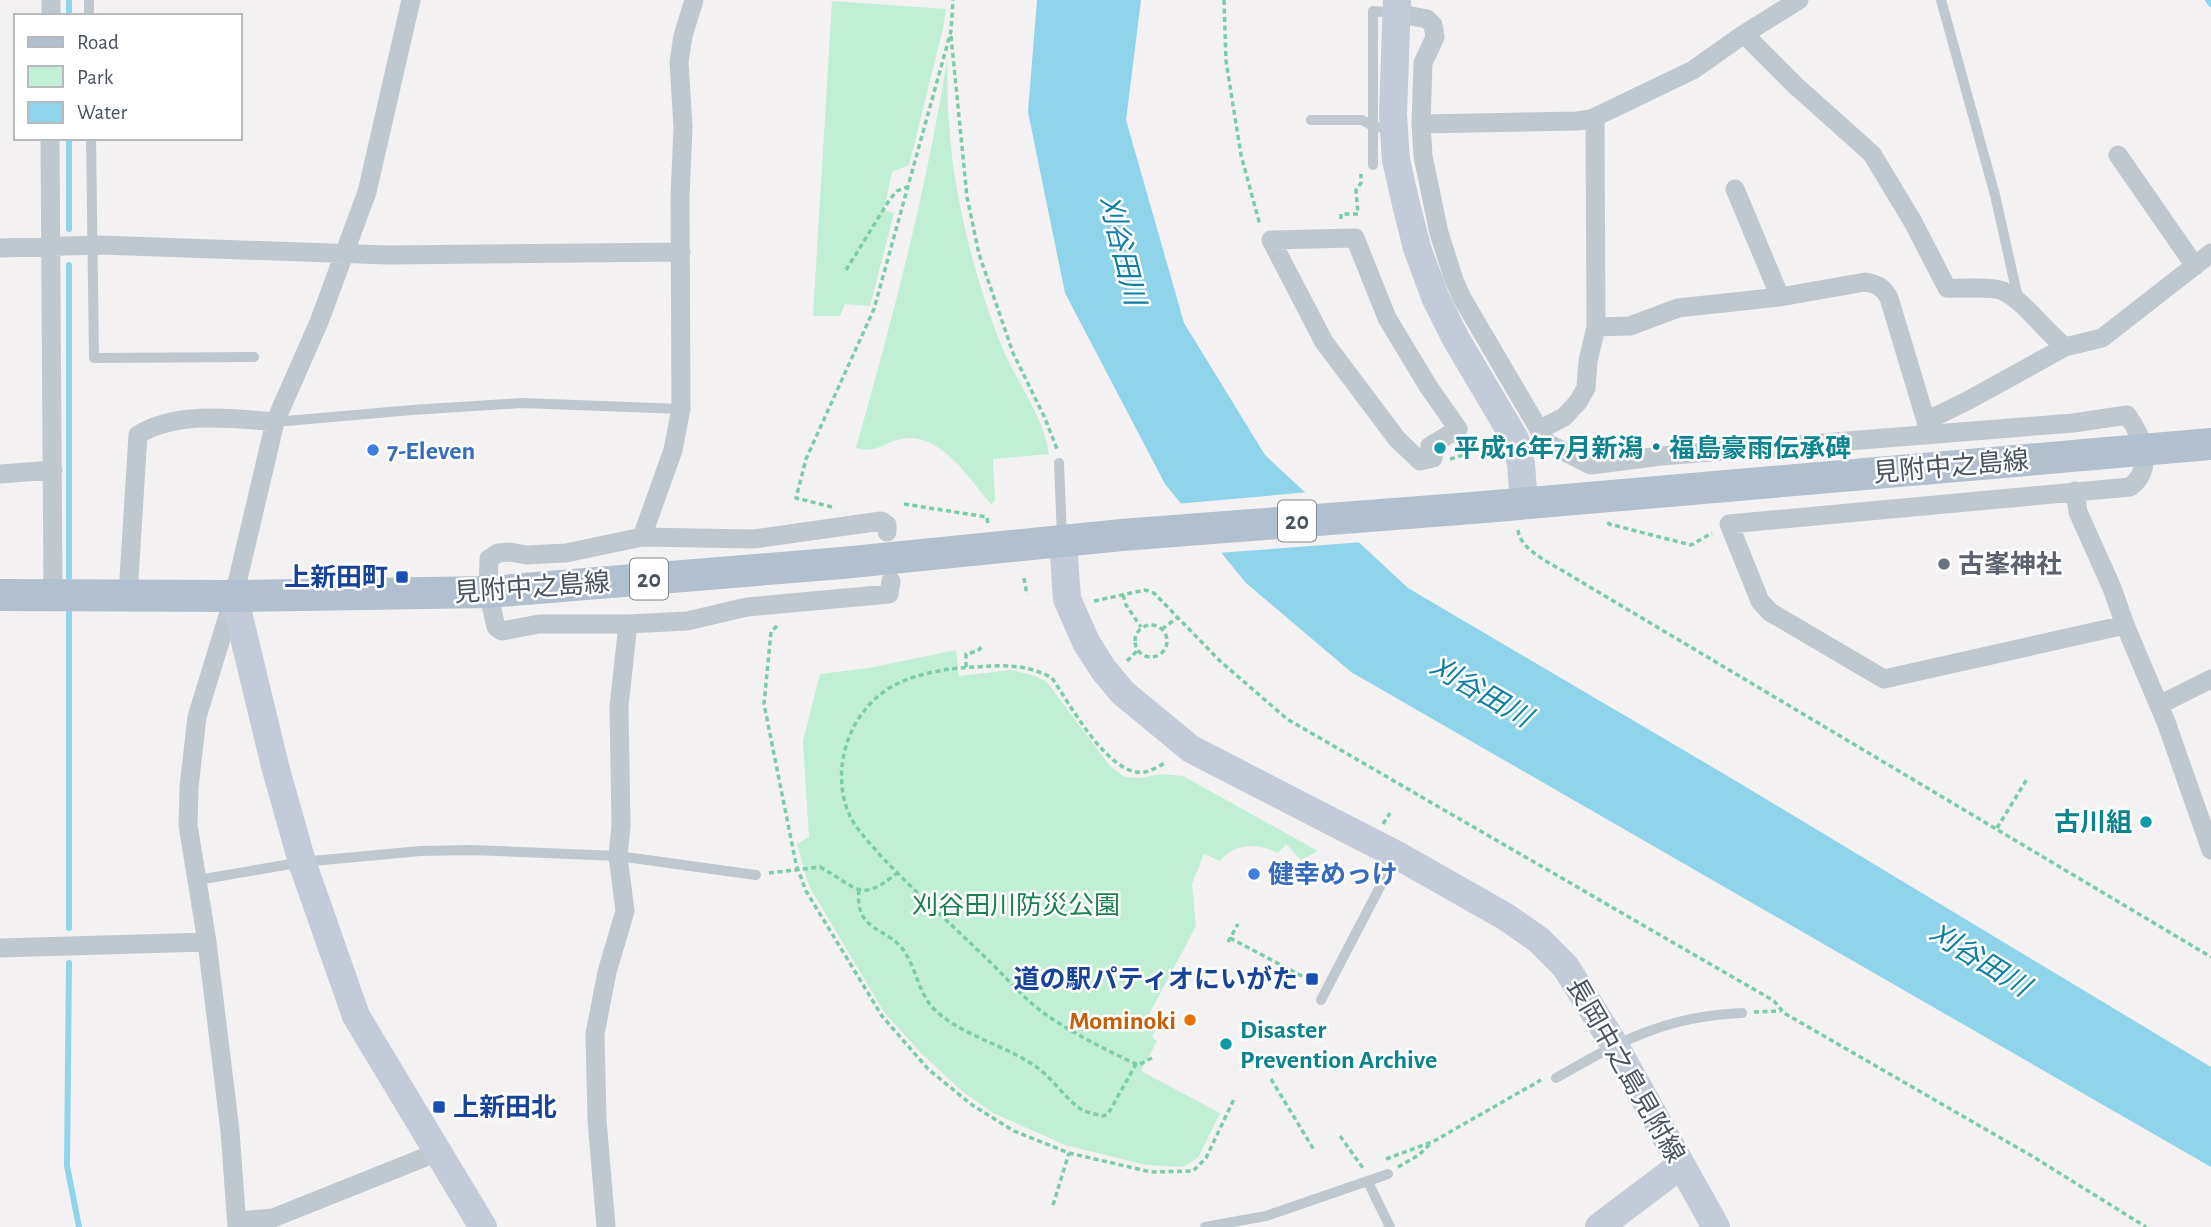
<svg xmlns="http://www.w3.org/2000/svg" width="2211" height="1227" viewBox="0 0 2211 1227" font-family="'Alegreya Sans','Noto Sans JP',sans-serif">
<rect width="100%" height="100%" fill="#f3f1f1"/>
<path fill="#c1efd5" d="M 832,1 L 946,9 L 943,28 L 909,165 L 892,172 L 884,210 L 894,213 L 870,306 L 845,304 L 840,316 L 813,316 Z
M 947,59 C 948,80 947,102 949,123 C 953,194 975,280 1002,347 C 1017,383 1043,415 1049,454 L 993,459 L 995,501 L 991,504 C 968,478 938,427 897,440 C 879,445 877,453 856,448 C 892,320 927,190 947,59 Z
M 956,650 L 959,676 L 1012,670 L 1035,676 L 1046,681 L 1110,766 L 1125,777 L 1141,778 L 1160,774 L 1183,776 L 1318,851 L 1301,860 L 1286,844 L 1278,853 C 1258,843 1236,842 1220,861 L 1204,854 L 1192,884 L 1196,926 L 1145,1022 L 1157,1028 L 1152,1037 L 1157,1041 L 1141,1071 L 1220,1113 L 1198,1158 L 1182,1167 L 1146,1165 L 1065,1145 L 993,1113 L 963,1092 L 922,1054 L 884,1012 L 809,886 L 797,844 L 809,837 L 803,741 L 820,674 L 869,668 Z"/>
<path fill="#8fd4eb" d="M 1037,0 L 1141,0 L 1126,120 L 1184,323 L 1265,455 L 1408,588 L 1731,778 L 2211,1067 L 2211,1167 L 1351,672 L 1246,583 L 1165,484 L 1065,293 L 1028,112 Z"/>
<path fill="#f3f1f1" d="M 1310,492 L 1364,542 L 1217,553 L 1176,504 Z"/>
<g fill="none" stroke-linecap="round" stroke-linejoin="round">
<path stroke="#8fd4eb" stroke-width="6" d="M 69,0 L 69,16
M 2208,0 L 2211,4
M 69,138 L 69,229
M 69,577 L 69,265
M 69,613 L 69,928
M 69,963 L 67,1166 L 79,1227"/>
<path stroke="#7acda7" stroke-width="3.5" stroke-dasharray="5 3.5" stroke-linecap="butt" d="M 1224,0 L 1226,61 L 1241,155 L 1260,225
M 951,36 L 967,197 L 979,254 L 1013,353 L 1044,416 L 1057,449
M 1341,219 L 1341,214 L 1358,214 L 1356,190 L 1361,183 L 1361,174
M 846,270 L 890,199 L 897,191 L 907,187
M 1450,459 L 1493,446
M 904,504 L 987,517 L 988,525
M 832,507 L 796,498 L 806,459 L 874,309 L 951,31 L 953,0
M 1608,522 L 1609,524 L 1691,545 L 1712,533
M 1518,530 C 1520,549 1548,562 1563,571 L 2211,957
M 1024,578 L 1027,595
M 1123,595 L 1126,605 L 1141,627
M 1094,601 L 1145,590 L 1154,593 L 1220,661 L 1287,719 L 1774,1001 L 1784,1013 L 2032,1156 L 2146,1227
M1135 641a16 16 0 1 1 32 0a16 16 0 1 1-32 0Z
M 777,626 L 771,632 L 764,704 L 796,864 L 806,891 L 882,1016 L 928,1069 L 972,1105 L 1014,1131 L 1069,1153 L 1151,1172 L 1193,1171 L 1206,1158 L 1234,1099
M 1162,629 L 1177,618
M 1127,661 L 1137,651
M 966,667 L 966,654 L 978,651 L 983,645
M 1383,824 L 1390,813
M 1997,828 L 2027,779
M 769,873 L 820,867 C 856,886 859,905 897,873
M 859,890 C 854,934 890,926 906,954 C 917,972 920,997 936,1011 C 965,1037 1003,1044 1035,1066 C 1053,1078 1065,1099 1082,1110 C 1088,1113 1096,1114 1103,1116 L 1108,1114 L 1136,1064
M 1230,938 L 1315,983
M 1228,942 L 1238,924
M 1754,1012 L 1781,1011
M 1152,1058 L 1138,1065 C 1108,1051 1072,1033 1045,1014 C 1024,999 1006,977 987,959 C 952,925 915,892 881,856 C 868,841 854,828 847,809 C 831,764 851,709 893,686 C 917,673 949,668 976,667 C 1004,665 1027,664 1052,678 C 1070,704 1109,778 1145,772 C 1151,771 1159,766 1165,763
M 1271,1079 L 1314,1150
M 1340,1136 L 1363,1168
M 1386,1159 L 1434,1141 L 1541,1080
M 1398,1167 L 1419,1155 L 1431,1143
M 1053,1205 L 1069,1153"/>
<path stroke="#bfc8cf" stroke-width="10" d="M 89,0 L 89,16
M 1941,0 L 1995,195 L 2018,298
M 1311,120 L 1362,120 L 1375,127 L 1393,128
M 91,138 L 94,358 L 254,357
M 1373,165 L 1373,11 L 1394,13
M 275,422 L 412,410 L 523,403 L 681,409
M 1059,463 L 1062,537
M 198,880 L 302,862 L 420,851 L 471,850 L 618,856 L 756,875
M 1321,1000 L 1395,858
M 1556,1078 C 1621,1041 1665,1016 1742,1013
M 1368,1182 L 1390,1227
M 1205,1227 L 1266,1216 L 1388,1174"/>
<path stroke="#bfc8cf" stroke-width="19" d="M 1396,13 L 1427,19 L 1433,25 L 1435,37 L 1423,63 L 1421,124 L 1423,156 L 1439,233 L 1454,280 L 1462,298 L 1547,443 L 1591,465 L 1661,456 L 2073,423 L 2127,415 C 2142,435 2155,469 2130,487 L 1729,524 L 1760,601 L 1770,612 L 1884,679 L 2125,625
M 51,16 L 51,0
M 1744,34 L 1796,86 L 1872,154 L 1913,222 L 1947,288 C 1961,289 1992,286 2003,291 C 2023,300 2046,332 2065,347
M 1595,117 L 1596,327
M 1421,124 L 1577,121 L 1591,119 L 1693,70 L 1744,34 L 1799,0
M 50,138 L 53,595
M 2118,155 L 2195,266
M 1735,189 L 1780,297 L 1865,282 C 1877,284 1883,287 1889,298 L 1926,421
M 1355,238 L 1387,318 L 1428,386 L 1458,429 L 1430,446 L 1433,458 L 1420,461 L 1397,439 L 1324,342 L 1271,240 Z
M 0,248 L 100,245 L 387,255 L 681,252
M 1539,430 L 1564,417 L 1578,402 L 1586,388 L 1588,361 L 1596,327 L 1630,326 L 1678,308 L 1780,297
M 1927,434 L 1926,421 L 1967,401 L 2065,347 L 2102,338 L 2211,253
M 0,474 L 53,470
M 2075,491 L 2078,512 L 2112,588 L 2125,625 L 2166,722 L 2211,850
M 887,532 L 887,525 L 881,521 L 754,539 L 642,537 L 566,553 L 526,555 L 510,552 L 498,553 L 489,559 L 488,592 L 496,627 L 502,631 L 539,624 L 628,624 L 687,621 L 747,607 L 889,594 L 891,581
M 642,537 L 673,450 L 681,409 L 680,196 L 683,128 L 679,62 L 683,36 L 694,0
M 128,594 L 138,435 C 175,411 233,418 275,422
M 2159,705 L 2211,679
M 0,948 L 207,942
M 237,1221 L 273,1218 L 438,1152
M 237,1227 L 230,1131 L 207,942 L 188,825 L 189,787 L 197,717 L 234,596 L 275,422 L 319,322 L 367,192 L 411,0
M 606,1227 L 597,1120 L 595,1034 L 607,972 L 625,911 L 618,856 L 621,826 L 619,706 L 628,624"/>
<path stroke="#c2cbd7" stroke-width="28" d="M 1397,0 L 1393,114 L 1396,160 L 1406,204 L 1417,248 L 1435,297 L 1456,339 L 1515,439 L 1521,464 L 1524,503
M 1063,541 L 1067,599 L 1086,642 L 1103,669 L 1123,693 L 1191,749 L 1397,855 L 1506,917 L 1539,940 L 1565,966 L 1614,1044 L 1716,1227
M 234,596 L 275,766 L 302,862 L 356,1016 L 483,1227
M 1599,1227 L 1681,1165"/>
<path stroke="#b2bfcf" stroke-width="32" d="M 0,595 L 234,596 L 488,592 L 842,563 L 1122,535 L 1472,508 L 2211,444"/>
</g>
<g fill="#0f9aa8" stroke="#fff" stroke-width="2.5">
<circle cx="1440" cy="448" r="7"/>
<circle cx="2146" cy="822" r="7"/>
<circle cx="1226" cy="1044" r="7"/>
</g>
<g fill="#3f7fe0" stroke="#fff" stroke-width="2.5">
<circle cx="373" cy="450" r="7"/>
<circle cx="1254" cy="874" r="7"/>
</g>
<circle fill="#6b7280" stroke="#fff" stroke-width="2.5" cx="1944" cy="564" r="7"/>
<g fill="#1a4fb4" stroke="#fff" stroke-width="2.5">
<rect x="395" y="570" width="14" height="14" rx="3.5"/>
<rect x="1305" y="972" width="14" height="14" rx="3.5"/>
<rect x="432" y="1100" width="14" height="14" rx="3.5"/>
</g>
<circle fill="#e8710a" stroke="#fff" stroke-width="2.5" cx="1190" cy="1020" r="7"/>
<g text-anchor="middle" stroke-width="5" stroke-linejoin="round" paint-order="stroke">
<g fill="#fff" stroke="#80878e" stroke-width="2">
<rect x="1278" y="500.5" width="38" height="41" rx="5"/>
<rect x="630" y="558.5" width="38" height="41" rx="5"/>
</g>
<g font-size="24" font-weight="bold" fill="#49535e">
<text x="1297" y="529">20</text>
<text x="649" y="587">20</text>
</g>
<g font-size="26" font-weight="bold" fill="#0d838f" stroke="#fff" text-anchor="start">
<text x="1454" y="457">平成16年7月新潟・福島豪雨伝承碑</text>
<text x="2132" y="831" text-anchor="end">古川組</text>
<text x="1240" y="1038">Disaster<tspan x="1240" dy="30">Prevention Archive</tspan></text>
</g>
<g font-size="26" font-weight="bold" fill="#366cbe" stroke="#fff" text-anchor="start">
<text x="387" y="459">7-Eleven</text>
<text x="1268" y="883">健幸めっけ</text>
</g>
<g font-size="26" fill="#49535e" stroke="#fff">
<text transform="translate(1951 466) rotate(-5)" y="9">見附中之島線</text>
<text transform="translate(532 587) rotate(-4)" y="9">見附中之島線</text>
<text transform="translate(1626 1070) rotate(60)" y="9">長岡中之島見附線</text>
</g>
<g font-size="26" font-weight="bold" fill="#5b616d" stroke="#fff" text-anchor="start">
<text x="1958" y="573">古峯神社</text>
</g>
<g font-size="26" font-weight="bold" fill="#164399" stroke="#fff" text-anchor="end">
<text x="388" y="586">上新田町</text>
<text x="1298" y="988">道の駅パティオにいがた</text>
<text x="453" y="1116" text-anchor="start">上新田北</text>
</g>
<g font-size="26" fill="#1a8051" stroke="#fff">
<text x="1016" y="914">刈谷田川防災公園</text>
</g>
<g font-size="26" font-weight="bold" fill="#c56008" stroke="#fff" text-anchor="end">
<text x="1176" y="1029">Mominoki</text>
</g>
<g font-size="28" font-style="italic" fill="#0f7ea3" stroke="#fff">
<text transform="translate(1123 250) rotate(76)" y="10">刈谷田川</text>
<text transform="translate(1481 691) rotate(30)" y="10">刈谷田川</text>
<text transform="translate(1980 959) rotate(32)" y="10">刈谷田川</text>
</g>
</g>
<rect x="14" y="14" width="228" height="126" fill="#ffffff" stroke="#b6babf" stroke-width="2"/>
<rect x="28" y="37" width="35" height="10" fill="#b2bfcf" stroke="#b6babf" stroke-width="2"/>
<text x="77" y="49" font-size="21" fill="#49535e">Road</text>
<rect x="28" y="66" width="35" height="21" fill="#c1efd5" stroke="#b6babf" stroke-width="2"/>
<text x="77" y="84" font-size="21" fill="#49535e">Park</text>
<rect x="28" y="102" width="35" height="21" fill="#8fd4eb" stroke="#b6babf" stroke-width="2"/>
<text x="77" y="119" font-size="21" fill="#49535e">Water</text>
</svg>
